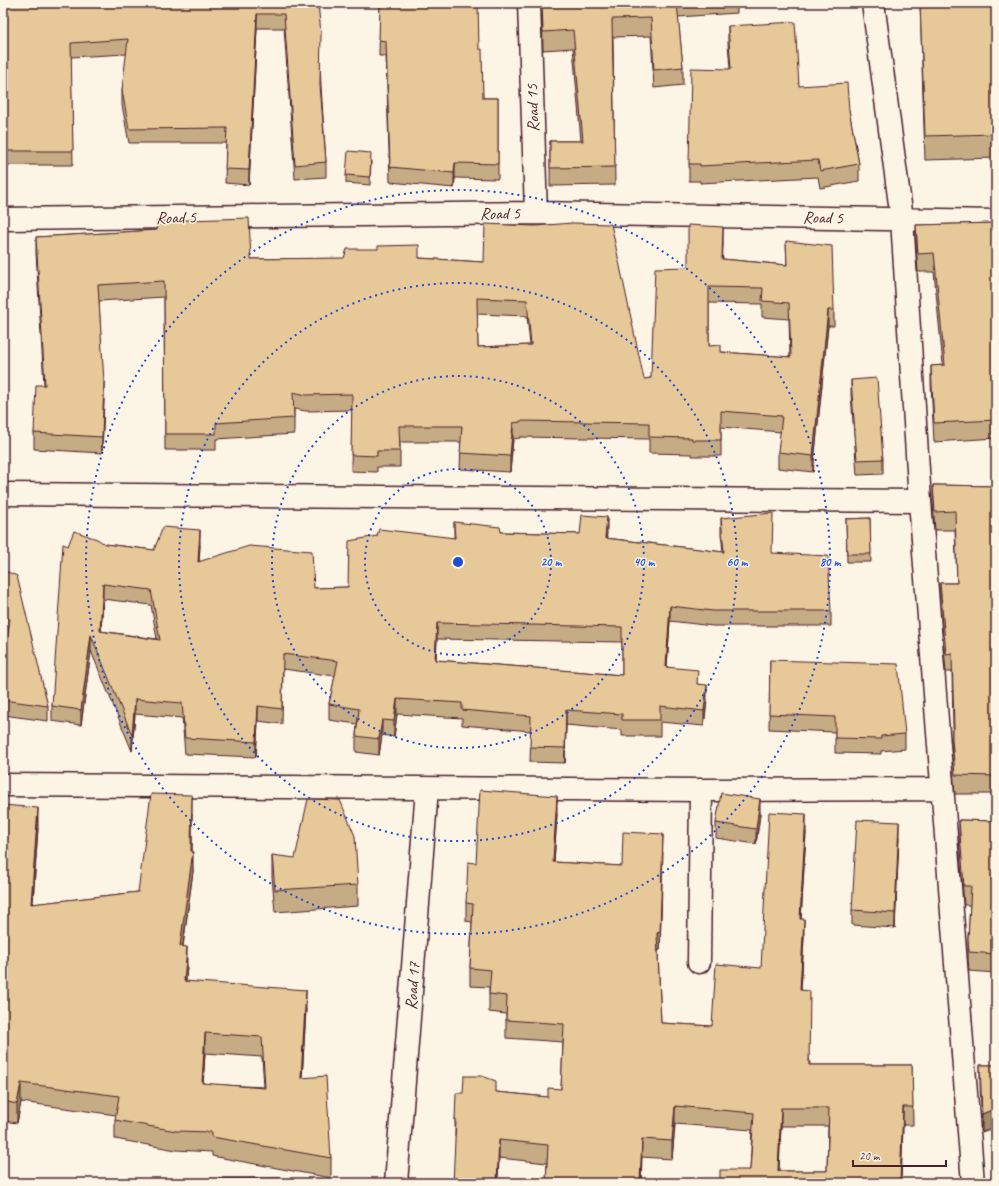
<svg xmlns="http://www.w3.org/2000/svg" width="999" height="1186" viewBox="0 0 999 1186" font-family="Caveat,sans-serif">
<rect width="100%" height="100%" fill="#fcf5e5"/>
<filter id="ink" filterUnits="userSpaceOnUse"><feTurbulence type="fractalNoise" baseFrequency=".025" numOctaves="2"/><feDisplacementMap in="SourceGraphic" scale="8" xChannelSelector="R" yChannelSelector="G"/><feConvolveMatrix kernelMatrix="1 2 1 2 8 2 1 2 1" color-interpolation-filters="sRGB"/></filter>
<g filter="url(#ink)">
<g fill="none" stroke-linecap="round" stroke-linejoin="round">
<g stroke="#4a1f2b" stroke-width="25">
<path id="minor" d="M 529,3 L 536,213
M 873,3 L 902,219 L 920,501 L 973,1183
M 3,219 L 536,213 L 996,221
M 3,494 L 920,501
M 3,785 L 701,790 L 942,789
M 699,962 L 701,790
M 396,1183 L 427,789"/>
</g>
<use href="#minor" stroke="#fcf5e5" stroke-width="22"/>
</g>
<path fill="#c6ac84" stroke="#4a1f2b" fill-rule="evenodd" d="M 3,3 L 318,3 L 321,86 L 326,162 L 326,177 L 295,179 L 284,28 L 257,28 L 249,185 L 225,183 L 226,143 L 129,143 L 122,105 L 122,90 L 127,54 L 71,57 L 73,165 L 3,165 Z
M 542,3 L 737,3 L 737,13 L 678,17 L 683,67 L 683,85 L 654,88 L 651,36 L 613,37 L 615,185 L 550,186 L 550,141 L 581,141 L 573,48 L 543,50 Z
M 920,3 L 996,3 L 996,158 L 925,160 Z
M 380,6 L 479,49 L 483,98 L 498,98 L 498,179 L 455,178 L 454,188 L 390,182 L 386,56 L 379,56 Z
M 728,26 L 799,86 L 849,110 L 859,164 L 859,181 L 820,188 L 818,177 L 700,183 L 700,181 L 689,181 L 689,164 L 730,69 L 728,43 Z
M 371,161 L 370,185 L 346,183 L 346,175 Z
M 157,221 L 251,259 L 419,258 L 483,262 L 644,379 L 651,378 L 688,267 L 723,243 L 722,259 L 787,265 L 786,241 L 834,310 L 834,326 L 828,326 L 813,472 L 778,468 L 778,452 L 781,432 L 721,427 L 721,456 L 692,456 L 692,454 L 649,453 L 649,439 L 520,437 L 520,438 L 513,439 L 510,472 L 460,469 L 461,442 L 400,442 L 400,467 L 377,467 L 377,472 L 351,471 L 352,410 L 306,411 L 294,409 L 294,434 L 216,439 L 216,450 L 165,450 L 164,297 L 99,301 L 104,398 L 102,453 L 34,449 L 34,433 L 44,385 L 36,253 L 36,237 L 157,230 ZM 709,303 L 762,304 L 762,317 L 789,319 L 790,357 L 721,352 L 709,346 ZM 477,314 L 527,316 L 530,345 L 478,347 Z
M 996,223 L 996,438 L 934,442 L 931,384 L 931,366 L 943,365 L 934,272 L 918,272 L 916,244 L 916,225 Z
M 851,380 L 883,459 L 883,474 L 857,475 L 851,395 Z
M 933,485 L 996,486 L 996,595 L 994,595 L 996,642 L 996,794 L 955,794 L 952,757 L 952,729 L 953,729 L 952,672 L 946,672 L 940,602 L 940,583 L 957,583 L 955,530 L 935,530 L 933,504 Z
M 721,518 L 773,553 L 831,611 L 831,626 L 713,626 L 670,621 L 667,667 L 698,684 L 707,700 L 704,726 L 660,722 L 660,736 L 622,736 L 622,730 L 566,725 L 565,763 L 530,762 L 531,731 L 462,725 L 462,718 L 397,714 L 394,737 L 382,735 L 379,755 L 356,752 L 356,736 L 357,724 L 329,720 L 329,704 L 335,676 L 283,669 L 282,724 L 258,721 L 256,757 L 185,754 L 182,718 L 135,714 L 132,751 L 91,651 L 81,725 L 52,721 L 52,706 L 68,546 L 105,544 L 154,550 L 200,545 L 199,561 L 314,588 L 348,587 L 454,538 L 454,522 L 501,532 L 580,534 L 607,533 L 606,538 L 723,552 L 721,534 ZM 103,599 L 151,605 L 157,639 L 101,631 ZM 437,639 L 622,642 L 622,675 L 436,660 Z
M 870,518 L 871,562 L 847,562 L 846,519 Z
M 3,570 L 48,706 L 48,721 L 3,715 L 3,670 L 8,634 L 3,633 Z
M 770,660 L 905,734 L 905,749 L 881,751 L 881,754 L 835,753 L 835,732 L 769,729 Z
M 3,805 L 38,828 L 33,904 L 138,892 L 192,814 L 192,851 L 193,871 L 183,947 L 187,966 L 186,981 L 306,1009 L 302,1078 L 331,1158 L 331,1178 L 212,1156 L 212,1152 L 176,1150 L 115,1139 L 115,1120 L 116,1115 L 21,1102 L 17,1123 L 3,1121 ZM 205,1053 L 262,1057 L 264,1087 L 203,1084 Z
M 557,814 L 554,862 L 622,866 L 663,852 L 660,950 L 658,951 L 661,1023 L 712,1026 L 761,968 L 806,832 L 801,919 L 804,937 L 801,990 L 810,1065 L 912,1065 L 913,1125 L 903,1125 L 901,1183 L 750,1170 L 752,1130 L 675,1124 L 672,1159 L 642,1157 L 641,1183 L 546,1183 L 547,1163 L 499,1158 L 455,1137 L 455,1119 L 463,1093 L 496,1092 L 548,1097 L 561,1089 L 563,1042 L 506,1038 L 506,1014 L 489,1012 L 489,987 L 470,986 L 470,968 L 472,922 L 466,921 L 466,903 L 476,863 ZM 781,1126 L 828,1126 L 827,1171 L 779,1171 Z
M 760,814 L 756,844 L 716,838 L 716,823 Z
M 959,820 L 996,821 L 996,973 L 969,971 L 968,958 L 968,939 L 970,905 L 964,905 L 959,839 Z
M 899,837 L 895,928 L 852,925 L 852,910 Z
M 272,855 L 358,885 L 358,906 L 275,912 L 272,877 Z
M 980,1065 L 996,1065 L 982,1132 L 980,1084 Z"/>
<path fill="#a18c6b" stroke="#4a1f2b" d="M 257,14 L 257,28 L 249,185 L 249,170 Z
M 455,163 L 455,178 L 454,188 L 454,173 Z
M 723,227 L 723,243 L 722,275 L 722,259 Z
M 828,310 L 828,326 L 813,472 L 813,456 Z
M 104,382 L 104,398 L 102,453 L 102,437 Z
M 513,423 L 513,439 L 510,472 L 510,456 Z
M 607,517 L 607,533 L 605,553 L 605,538 Z
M 200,530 L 200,545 L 198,577 L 198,562 Z
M 103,584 L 103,599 L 100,646 L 100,631 Z
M 670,606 L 670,621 L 666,682 L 666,667 Z
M 437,623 L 437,639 L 435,675 L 435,660 Z
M 91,635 L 91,651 L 81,725 L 81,710 Z
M 707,685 L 707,700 L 704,726 L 704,711 Z
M 135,699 L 135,714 L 132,751 L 132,735 Z
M 397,699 L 397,714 L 394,737 L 394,721 Z
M 258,706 L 258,721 L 256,757 L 256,742 Z
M 566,710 L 566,725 L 565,763 L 565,748 Z
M 382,720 L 382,735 L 379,755 L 379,739 Z
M 192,795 L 192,863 L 193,851 L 193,871 L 180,966 L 180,946 Z
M 557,796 L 557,814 L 553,880 L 553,862 Z
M 760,799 L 760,814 L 756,844 L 756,829 Z
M 38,808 L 38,828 L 31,923 L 31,904 Z
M 806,814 L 806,832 L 800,937 L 800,919 Z
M 899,822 L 899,837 L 895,928 L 895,913 Z
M 663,834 L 660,950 L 657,951 L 657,933 Z
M 804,919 L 804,937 L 800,1008 L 800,990 Z
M 187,947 L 187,966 L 184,1000 L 184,981 Z
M 306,990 L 306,1009 L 301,1097 L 301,1078 Z
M 205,1033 L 205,1053 L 202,1103 L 202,1083 Z
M 21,1083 L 21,1102 L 17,1123 L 17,1104 Z
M 675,1106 L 675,1124 L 672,1159 L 672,1141 Z
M 903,1107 L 903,1125 L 901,1183 L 900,1183 Z
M 781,1108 L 781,1126 L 778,1183 L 778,1171 Z
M 996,1108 L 996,1127 L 982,1132 L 982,1114 Z
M 642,1139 L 641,1183 L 640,1183 Z
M 499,1140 L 499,1158 L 498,1183 L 497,1183 Z"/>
<path fill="#e6c899" stroke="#4a1f2b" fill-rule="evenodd" d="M 3,3 L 318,3 L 321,33 L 320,84 L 326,162 L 295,165 L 284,14 L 257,14 L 249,170 L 225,169 L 227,128 L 129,129 L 122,90 L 128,39 L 71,43 L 73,151 L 3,151 Z
M 383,3 L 478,3 L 479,49 L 482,49 L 483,98 L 498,98 L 498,164 L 455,163 L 454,173 L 390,167 L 386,41 L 379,40 L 380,6 L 383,6 Z
M 542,3 L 677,3 L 683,67 L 654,70 L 651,18 L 612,19 L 615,167 L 550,168 L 550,141 L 583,141 L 573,30 L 543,32 Z
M 920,3 L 996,3 L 996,134 L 925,136 Z
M 795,22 L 799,86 L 847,83 L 849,110 L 859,164 L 820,171 L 818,160 L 700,166 L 700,164 L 689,164 L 691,68 L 731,69 L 728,26 Z
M 348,151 L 371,153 L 370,177 L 346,175 Z
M 249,218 L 251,259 L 344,258 L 347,249 L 378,249 L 378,246 L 419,245 L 419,258 L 483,262 L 484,262 L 485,224 L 535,226 L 572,223 L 611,224 L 644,379 L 651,378 L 655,268 L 688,267 L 688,225 L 723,227 L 722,259 L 787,265 L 786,241 L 832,246 L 834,310 L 828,310 L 813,456 L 778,452 L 782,416 L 721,411 L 721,440 L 692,440 L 692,438 L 649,437 L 649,423 L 520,421 L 520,422 L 513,423 L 510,456 L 460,453 L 462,426 L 399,426 L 400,451 L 377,451 L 377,456 L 351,455 L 352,394 L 306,395 L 293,392 L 294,418 L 216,423 L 216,434 L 165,434 L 164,281 L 98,285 L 104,382 L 102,437 L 34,433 L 36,385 L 45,385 L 36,237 L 157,230 L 157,221 ZM 709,287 L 763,288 L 762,301 L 789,303 L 791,357 L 721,352 L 721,345 L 709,346 ZM 477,298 L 527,300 L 531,345 L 478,347 Z
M 996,223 L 996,420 L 934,423 L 931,366 L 945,365 L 934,253 L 918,254 L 916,225 Z
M 877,378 L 883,459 L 857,460 L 851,380 Z
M 933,485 L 996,486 L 996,576 L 993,576 L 996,642 L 996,776 L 955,775 L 952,739 L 952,729 L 954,729 L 952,653 L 946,654 L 940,583 L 957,583 L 955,511 L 935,512 Z
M 773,513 L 772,553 L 828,556 L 831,611 L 713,611 L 670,606 L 666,667 L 698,670 L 697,684 L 707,685 L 704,711 L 660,706 L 660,720 L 622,720 L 622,714 L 566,710 L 565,748 L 530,747 L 531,716 L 462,710 L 462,703 L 397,699 L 394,721 L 382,720 L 379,739 L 356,736 L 359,709 L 329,704 L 338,661 L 283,654 L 282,709 L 258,706 L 256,742 L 185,738 L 182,703 L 135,699 L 132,735 L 91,635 L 81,710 L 52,706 L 63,544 L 68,546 L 74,531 L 97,539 L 105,544 L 154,550 L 163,527 L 200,530 L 198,562 L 249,546 L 312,551 L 314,588 L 348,587 L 349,541 L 377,536 L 379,529 L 455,538 L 454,522 L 500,527 L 501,532 L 580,534 L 582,515 L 607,517 L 605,538 L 724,552 L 721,518 ZM 103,584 L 151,590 L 160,640 L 100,631 ZM 437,623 L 622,627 L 622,675 L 435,660 Z
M 870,518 L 871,554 L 847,554 L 846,519 Z
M 3,570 L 17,576 L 48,706 L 3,700 L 3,670 L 10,619 L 3,618 Z
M 770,660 L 898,664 L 905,734 L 881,736 L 881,739 L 835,738 L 835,717 L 769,714 Z
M 480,790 L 557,796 L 553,862 L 622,866 L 623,832 L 663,834 L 660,932 L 657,933 L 661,1023 L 712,1026 L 716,964 L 761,968 L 769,812 L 806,814 L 800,919 L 804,919 L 800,990 L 810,991 L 809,1065 L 912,1065 L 913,1107 L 903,1107 L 900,1183 L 720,1183 L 720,1170 L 750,1170 L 754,1113 L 675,1106 L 672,1141 L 642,1139 L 640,1183 L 546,1183 L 548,1145 L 499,1140 L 497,1183 L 453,1183 L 456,1119 L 455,1119 L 456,1093 L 463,1093 L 464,1076 L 482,1076 L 496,1081 L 496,1092 L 548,1097 L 548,1088 L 561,1089 L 564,1024 L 506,1020 L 507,996 L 489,994 L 491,970 L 470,968 L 473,904 L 466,903 L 468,862 L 476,863 ZM 781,1108 L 829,1108 L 827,1171 L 778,1171 Z
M 721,793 L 760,799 L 756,829 L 716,823 Z
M 151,794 L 192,795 L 191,851 L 193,851 L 180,946 L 187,947 L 184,981 L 306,990 L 301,1078 L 326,1076 L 331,1158 L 212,1137 L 212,1132 L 176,1131 L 115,1120 L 119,1096 L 21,1083 L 17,1104 L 3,1101 L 3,805 L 38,808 L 31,904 L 138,892 ZM 205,1033 L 262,1037 L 265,1088 L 202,1083 Z
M 308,799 L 340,800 L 355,836 L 358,885 L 275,890 L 272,855 L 295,858 Z
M 857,820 L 899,822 L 895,913 L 852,910 Z
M 959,820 L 996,821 L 996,954 L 969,952 L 968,939 L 971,886 L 964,886 Z
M 980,1065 L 996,1065 L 996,1108 L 982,1114 Z
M 996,1171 L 996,1183 L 993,1183 Z
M 283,1178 L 283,1183 L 197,1183 L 197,1179 Z"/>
</g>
<g fill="none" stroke="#1d4ed8" stroke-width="2" stroke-dasharray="2 4">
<circle cx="458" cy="562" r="93"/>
<circle cx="458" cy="562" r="186"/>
<circle cx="458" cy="562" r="279"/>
<circle cx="458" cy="562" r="372"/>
</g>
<g text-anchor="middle" stroke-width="3" stroke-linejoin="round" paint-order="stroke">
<g font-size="17" fill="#4a1f2b" stroke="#fcf5e5">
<text transform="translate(532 108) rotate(-92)" y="6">Road 15</text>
<text transform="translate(500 213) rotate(-1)" y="6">Road 5</text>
<text transform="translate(176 217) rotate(-1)" y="6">Road 5</text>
<text transform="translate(823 217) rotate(1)" y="6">Road 5</text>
<text transform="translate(412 986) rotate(-86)" y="6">Road 17</text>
</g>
</g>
<circle cx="458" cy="562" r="6" fill="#1d4ed8" stroke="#fcf5e5" stroke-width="2"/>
<g font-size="12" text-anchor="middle" font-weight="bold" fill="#1d4ed8" stroke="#fcf5e5" stroke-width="3" stroke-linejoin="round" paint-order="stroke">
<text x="551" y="566">20 m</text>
<text x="644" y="566">40 m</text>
<text x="737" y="566">60 m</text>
<text x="830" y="566">80 m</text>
</g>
<rect width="999" height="1186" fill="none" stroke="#fcf5e5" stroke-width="16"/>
<rect x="8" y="8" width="983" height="1170" fill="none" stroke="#4a1f2b" stroke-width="1.5" filter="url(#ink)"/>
<path d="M853 1160v6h93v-6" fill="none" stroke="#4a1f2b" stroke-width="2"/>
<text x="859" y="1160" font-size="12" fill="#4a1f2b" stroke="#fcf5e5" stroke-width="3" paint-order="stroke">20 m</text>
</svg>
